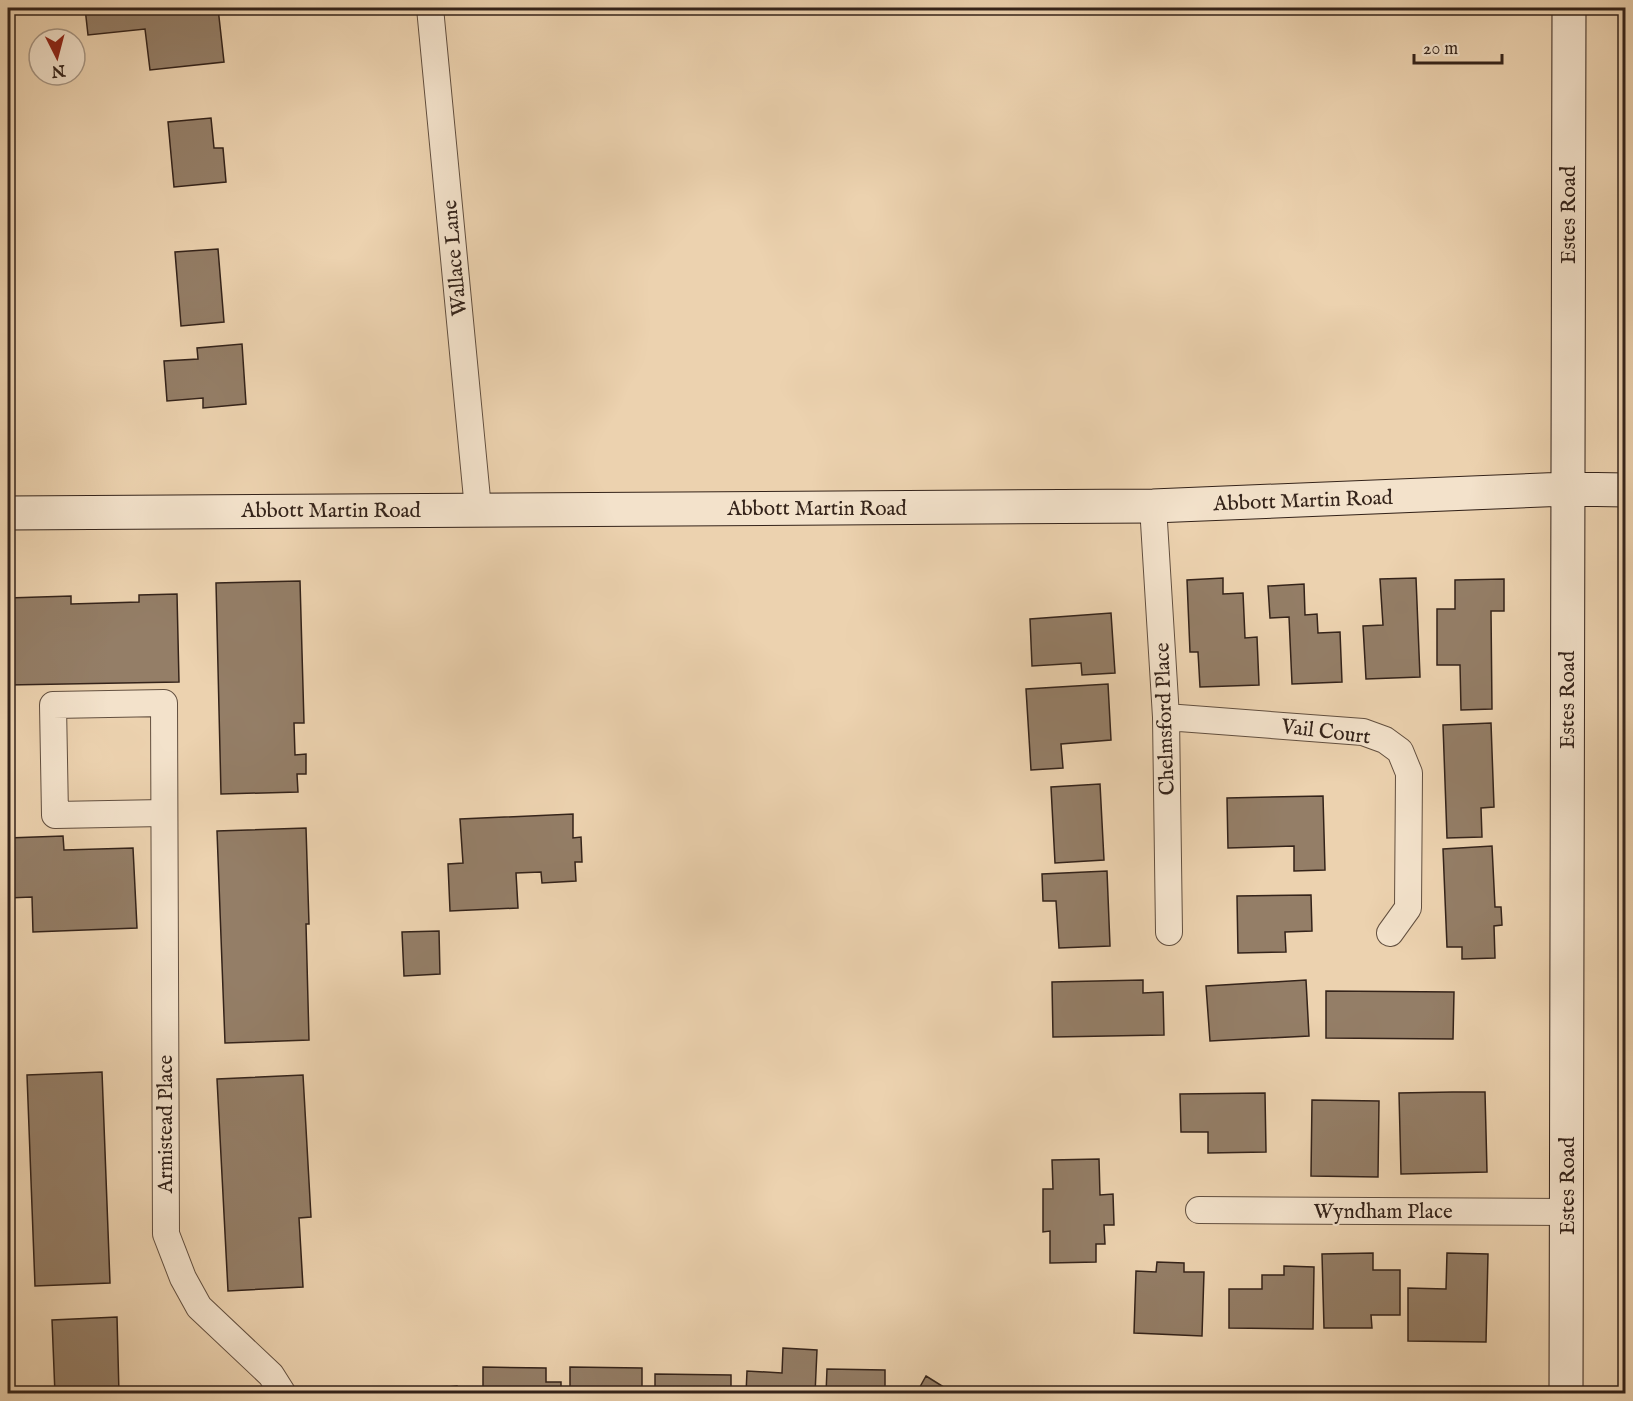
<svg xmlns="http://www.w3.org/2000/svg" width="1633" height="1401" viewBox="0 0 1633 1401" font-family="'IM FELL English',serif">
<rect width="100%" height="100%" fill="#ecd2af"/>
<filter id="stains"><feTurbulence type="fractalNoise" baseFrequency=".00333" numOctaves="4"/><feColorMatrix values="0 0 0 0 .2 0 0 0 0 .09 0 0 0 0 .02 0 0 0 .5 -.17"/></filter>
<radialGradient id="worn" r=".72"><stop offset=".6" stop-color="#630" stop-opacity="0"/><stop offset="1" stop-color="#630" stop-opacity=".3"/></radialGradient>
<path fill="#947e67" stroke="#34231a" stroke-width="1.5" d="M 85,8 L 218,8 L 224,62 L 150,70 L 145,29 L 88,35 Z
M 211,118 L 214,148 L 223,148 L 226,182 L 174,187 L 168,122 Z
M 218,249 L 224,322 L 181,326 L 175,252 Z
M 242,344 L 246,404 L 203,408 L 203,398 L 167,401 L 164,361 L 198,359 L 197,348 Z
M 1223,578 L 1223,594 L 1243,593 L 1245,638 L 1257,637 L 1259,685 L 1200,687 L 1198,652 L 1190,652 L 1187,580 Z
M 1416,578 L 1420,677 L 1366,679 L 1363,626 L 1383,625 L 1380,579 Z
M 1504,579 L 1504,611 L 1491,611 L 1492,709 L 1461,710 L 1460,665 L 1437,665 L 1437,609 L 1455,609 L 1455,580 Z
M 300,581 L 304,723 L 294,723 L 295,755 L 306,754 L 306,774 L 297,774 L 298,792 L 221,794 L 216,583 Z
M 1304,584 L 1305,615 L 1317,614 L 1318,633 L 1340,632 L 1342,682 L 1292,684 L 1289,617 L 1270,618 L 1268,586 Z
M 177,594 L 179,682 L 8,685 L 8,598 L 71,596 L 71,604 L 139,602 L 139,595 Z
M 1111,613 L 1115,673 L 1082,675 L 1081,663 L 1032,666 L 1030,619 Z
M 1108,684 L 1111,740 L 1061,744 L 1063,768 L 1031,770 L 1026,689 Z
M 1491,723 L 1494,807 L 1481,808 L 1482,837 L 1447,838 L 1443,725 Z
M 1100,784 L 1104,860 L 1055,863 L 1051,787 Z
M 1323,796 L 1325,870 L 1294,871 L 1294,846 L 1228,848 L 1227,798 Z
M 573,814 L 573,838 L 581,837 L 582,862 L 575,862 L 576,881 L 542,883 L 541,872 L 516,873 L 518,908 L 450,911 L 448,864 L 463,863 L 460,819 Z
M 306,828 L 309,924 L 306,924 L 309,1040 L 225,1043 L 217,831 Z
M 63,836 L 64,850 L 133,848 L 137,928 L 33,932 L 32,897 L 8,898 L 8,838 Z
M 1492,846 L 1495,907 L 1501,907 L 1502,925 L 1494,926 L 1495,958 L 1462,959 L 1462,947 L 1447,947 L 1443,849 Z
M 1107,871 L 1110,946 L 1059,948 L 1056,901 L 1043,901 L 1042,874 Z
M 1311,895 L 1312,931 L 1285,932 L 1286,952 L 1238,953 L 1237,896 Z
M 439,931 L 440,974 L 404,976 L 402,932 Z
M 1143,980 L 1143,993 L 1163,992 L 1164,1035 L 1053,1037 L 1052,982 Z
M 1306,980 L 1309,1036 L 1210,1041 L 1206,986 Z
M 1326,991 L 1454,992 L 1453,1039 L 1326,1038 Z
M 102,1072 L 110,1283 L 35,1286 L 27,1075 Z
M 303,1075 L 311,1217 L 299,1218 L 303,1287 L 228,1291 L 217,1079 Z
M 1453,1092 L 1485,1092 L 1487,1172 L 1401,1174 L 1399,1093 Z
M 1265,1093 L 1266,1152 L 1208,1153 L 1208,1132 L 1181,1132 L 1180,1094 Z
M 1312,1100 L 1379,1101 L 1378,1177 L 1311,1176 Z
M 1099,1159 L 1100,1195 L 1113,1194 L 1114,1225 L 1104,1225 L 1105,1244 L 1096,1244 L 1096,1262 L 1050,1263 L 1050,1231 L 1043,1232 L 1043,1189 L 1053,1189 L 1052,1160 Z
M 1373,1253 L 1373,1270 L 1400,1270 L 1400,1315 L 1371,1315 L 1372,1328 L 1324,1328 L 1322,1254 Z
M 1447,1253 L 1488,1254 L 1486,1342 L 1408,1341 L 1408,1288 L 1446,1289 Z
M 1157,1262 L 1184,1263 L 1184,1272 L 1204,1272 L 1202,1336 L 1134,1333 L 1136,1271 L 1156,1272 Z
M 1284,1266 L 1314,1267 L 1313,1329 L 1229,1328 L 1229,1289 L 1262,1289 L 1262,1275 L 1284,1275 Z
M 117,1317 L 119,1394 L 55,1394 L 52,1320 Z
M 783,1348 L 817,1350 L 815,1394 L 746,1394 L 747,1371 L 782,1373 Z
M 483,1367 L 546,1368 L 546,1382 L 561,1382 L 561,1394 L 483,1394 Z
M 570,1367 L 642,1368 L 642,1394 L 570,1394 Z
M 827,1369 L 885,1370 L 885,1394 L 826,1394 Z
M 655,1374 L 731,1375 L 731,1394 L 655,1394 Z
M 926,1376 L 955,1394 L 916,1394 Z
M 457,1386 L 458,1394 L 395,1394 L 395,1392 Z"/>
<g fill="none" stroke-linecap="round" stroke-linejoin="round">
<g stroke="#624f3f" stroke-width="28">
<path id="street" d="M 430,8 L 478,509
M 1153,506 L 1166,717 L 1169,932
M 1166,717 L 1363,732 L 1385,740 L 1400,751 L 1409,773 L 1408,908 L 1390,933
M 163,813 L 55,815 L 53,705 L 164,703 L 166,1234 L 183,1278 L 199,1307 L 271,1375 L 283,1394
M 1199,1210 L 1567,1212"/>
</g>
<g stroke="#34231a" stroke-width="35">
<path id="secondary" d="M 8,513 L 1153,506 L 1567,489 L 1626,490
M 1566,1394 L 1569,8"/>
</g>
<use href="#street" stroke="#f3e2cb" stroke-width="26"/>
<use href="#secondary" stroke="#f3e2cb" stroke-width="33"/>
</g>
<g text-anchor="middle" stroke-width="4.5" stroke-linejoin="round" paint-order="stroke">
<g font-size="21" fill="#34231a" stroke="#f3e2cb">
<text transform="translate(1568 215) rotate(-90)" y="7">Estes Road</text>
<text transform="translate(454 258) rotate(-95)" y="7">Wallace Lane</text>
<text transform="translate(1303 500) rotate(-2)" y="7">Abbott Martin Road</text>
<text x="817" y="515">Abbott Martin Road</text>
<text x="331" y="517">Abbott Martin Road</text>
<text transform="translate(1567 700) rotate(-90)" y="7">Estes Road</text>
<text transform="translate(1164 719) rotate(-92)" y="7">Chelmsford Place</text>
<text transform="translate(1326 731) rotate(7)" y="7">Vail Court</text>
<text transform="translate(165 1124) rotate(-90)" y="7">Armistead Place</text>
<text transform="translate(1567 1186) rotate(-90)" y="7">Estes Road</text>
<text x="1383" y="1218">Wyndham Place</text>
</g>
</g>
<rect width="1633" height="1401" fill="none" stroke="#ecd2af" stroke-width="30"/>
<rect x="9" y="9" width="1615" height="1383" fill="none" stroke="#34231a" stroke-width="3"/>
<rect x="15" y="15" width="1603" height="1371" fill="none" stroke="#34231a" stroke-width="1.5"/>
<g transform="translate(57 57) rotate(174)"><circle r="28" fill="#f3e2cb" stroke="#a79684" stroke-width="1.5"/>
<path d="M0-4.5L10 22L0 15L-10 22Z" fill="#8f2418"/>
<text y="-9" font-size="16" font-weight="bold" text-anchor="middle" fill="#34231a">N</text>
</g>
<path d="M1414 54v9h88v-9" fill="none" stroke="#34231a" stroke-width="3"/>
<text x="1423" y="54" font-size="18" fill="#34231a" stroke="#f3e2cb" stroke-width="4.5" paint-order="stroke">20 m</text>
<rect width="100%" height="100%" filter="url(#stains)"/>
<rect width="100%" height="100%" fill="url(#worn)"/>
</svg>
